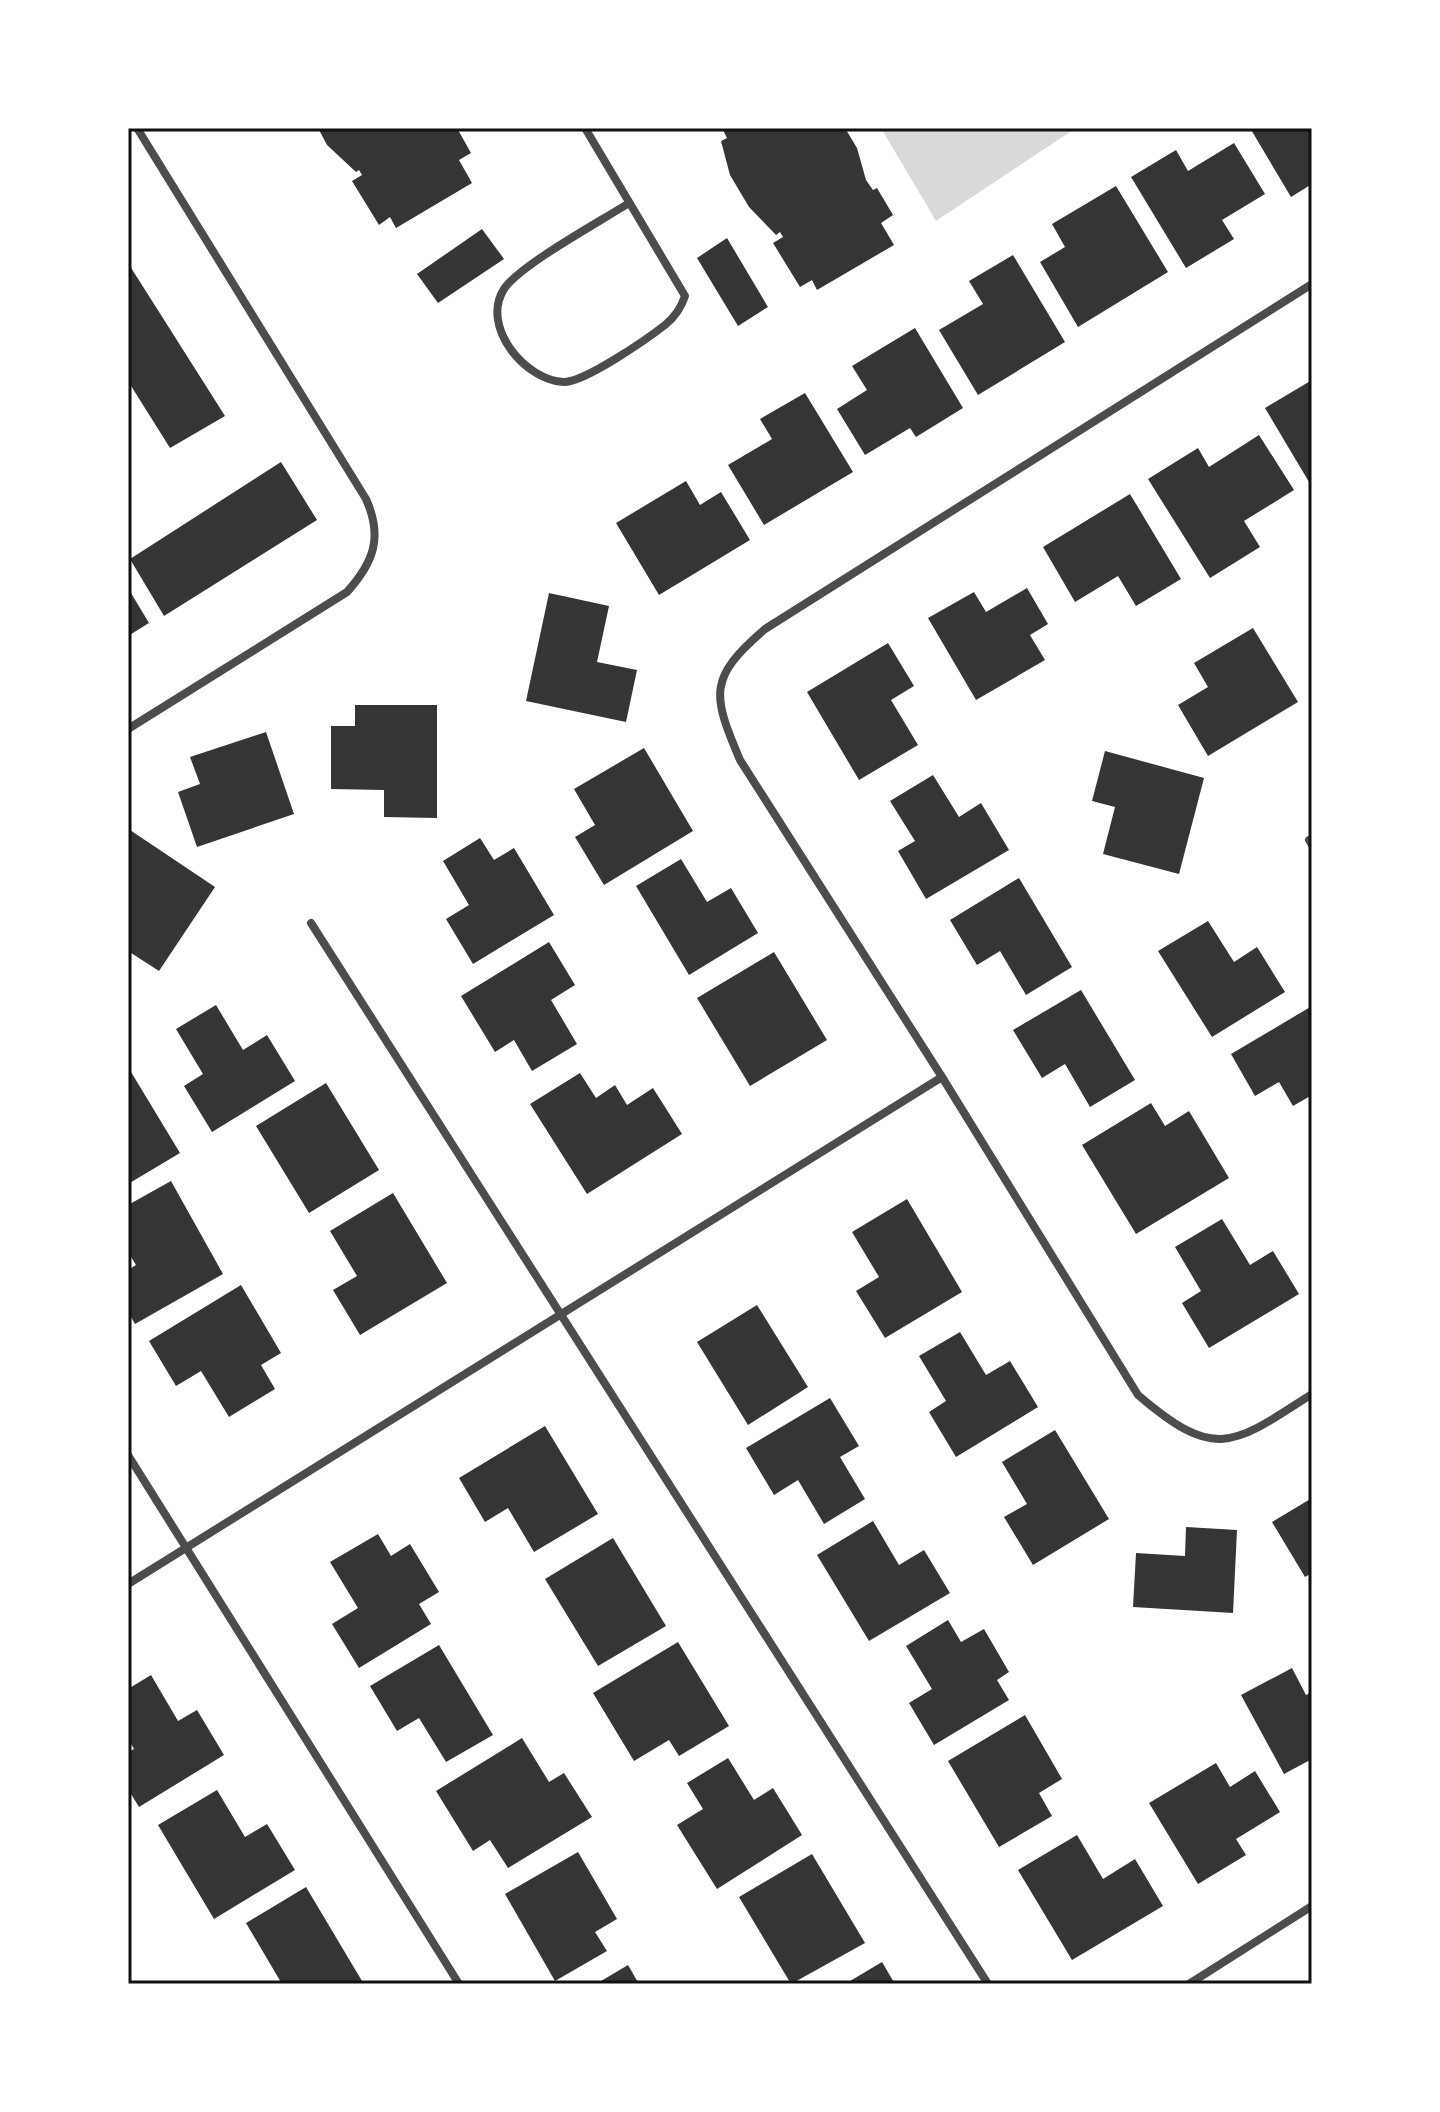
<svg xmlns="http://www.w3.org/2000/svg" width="1440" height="2112" viewBox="0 0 1440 2112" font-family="'Alegreya Sans',sans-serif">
<rect width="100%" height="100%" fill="#fff"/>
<path fill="#d9d9d9" d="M 881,128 L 1076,128 L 936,221 Z"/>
<path fill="#353535" d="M 318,128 L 457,128 L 471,153 L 459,160 L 472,183 L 396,228 L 390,217 L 379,225 L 352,181 L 362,175 L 359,170 L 356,172 L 327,145 Z
M 722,128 L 845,128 L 857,148 L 866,180 L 873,190 L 877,188 L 893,215 L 881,223 L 894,245 L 817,290 L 812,280 L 800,287 L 773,243 L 783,237 L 780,232 L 776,235 L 749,207 L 730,175 L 721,141 L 727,138 Z
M 1250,128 L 1312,128 L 1312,184 L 1291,197 Z
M 1234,143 L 1265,194 L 1222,220 L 1234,239 L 1186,268 L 1131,177 L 1176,150 L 1188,171 Z
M 1116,186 L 1168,272 L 1078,327 L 1040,262 L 1065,247 L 1052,224 Z
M 482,229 L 504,259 L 438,303 L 417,274 Z
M 727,238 L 768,307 L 738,326 L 697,258 Z
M 1013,255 L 1065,342 L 978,395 L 939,330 L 983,304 L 969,281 Z
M 128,263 L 225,416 L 170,448 L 128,381 Z
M 915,328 L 963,408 L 916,437 L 910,428 L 865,455 L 837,409 L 867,390 L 852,366 Z
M 1312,380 L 1312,487 L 1265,408 Z
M 805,393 L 853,472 L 764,525 L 728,465 L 772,439 L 760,419 Z
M 1259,435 L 1294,490 L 1244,521 L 1260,547 L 1210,578 L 1148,479 L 1198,448 L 1209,467 Z
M 281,462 L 317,520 L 164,616 L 130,559 Z
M 686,481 L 700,505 L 721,492 L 750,540 L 659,595 L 616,523 Z
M 1130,494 L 1181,579 L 1136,606 L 1118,576 L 1075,602 L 1043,547 Z
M 128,588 L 149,623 L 128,636 Z
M 1027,588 L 1048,624 L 1030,635 L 1045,660 L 976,700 L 928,618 L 974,592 L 986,612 Z
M 549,593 L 609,606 L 597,662 L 637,670 L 626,722 L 526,701 Z
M 1253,628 L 1298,702 L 1208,756 L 1178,705 L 1208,687 L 1194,663 Z
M 888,643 L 914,686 L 891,700 L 918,745 L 859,780 L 807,692 Z
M 355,705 L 437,705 L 437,818 L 384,817 L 384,790 L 331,789 L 331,726 L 355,726 Z
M 266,732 L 294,814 L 197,847 L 178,792 L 200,784 L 190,757 Z
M 644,748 L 693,831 L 604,885 L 575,837 L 595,825 L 574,789 Z
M 1105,751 L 1204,778 L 1179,874 L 1103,854 L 1115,807 L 1092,801 Z
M 933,775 L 959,817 L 981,803 L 1009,850 L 926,899 L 898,851 L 915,841 L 890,801 Z
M 130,830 L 215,887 L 159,971 L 128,951 Z
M 480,838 L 494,860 L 514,848 L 554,915 L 473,964 L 446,919 L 469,905 L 443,861 Z
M 681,859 L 707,902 L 731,888 L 758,933 L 689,975 L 636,886 Z
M 1019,878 L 1072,967 L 1026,995 L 1000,951 L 977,965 L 950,920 Z
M 1208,921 L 1234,962 L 1257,947 L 1285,992 L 1212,1037 L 1158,951 Z
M 549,942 L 575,985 L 551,1000 L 577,1044 L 532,1071 L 514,1040 L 495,1052 L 461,996 Z
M 774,952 L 827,1040 L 750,1086 L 697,998 Z
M 1081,990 L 1135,1080 L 1090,1107 L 1065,1064 L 1042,1078 L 1013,1030 Z
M 216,1005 L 243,1050 L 267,1035 L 295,1081 L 212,1132 L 184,1086 L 203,1074 L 176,1029 Z
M 1312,1006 L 1312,1095 L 1293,1106 L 1279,1082 L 1255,1096 L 1231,1054 Z
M 128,1067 L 180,1153 L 128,1184 Z
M 580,1073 L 596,1098 L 615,1085 L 627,1105 L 653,1088 L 682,1134 L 587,1194 L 530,1104 Z
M 326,1083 L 379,1170 L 309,1213 L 256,1126 Z
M 1151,1103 L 1165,1126 L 1189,1111 L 1229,1178 L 1136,1234 L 1082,1145 Z
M 171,1181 L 223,1274 L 135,1324 L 128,1312 L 128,1270 L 136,1265 L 128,1252 L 128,1205 Z
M 393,1193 L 447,1283 L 360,1335 L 333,1290 L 357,1276 L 330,1231 Z
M 907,1199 L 962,1292 L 885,1338 L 856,1291 L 879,1277 L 852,1232 Z
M 1222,1219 L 1250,1265 L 1273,1251 L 1299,1294 L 1209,1348 L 1182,1303 L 1201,1291 L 1175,1247 Z
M 241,1285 L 281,1353 L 261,1365 L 275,1389 L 229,1417 L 201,1371 L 176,1386 L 149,1341 Z
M 757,1305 L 808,1387 L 748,1425 L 697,1342 Z
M 960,1332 L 986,1375 L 1010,1361 L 1038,1407 L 956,1457 L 929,1412 L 946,1401 L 919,1356 Z
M 830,1398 L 859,1446 L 840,1457 L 865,1499 L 824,1524 L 798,1480 L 774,1495 L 746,1448 Z
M 545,1426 L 598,1514 L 534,1552 L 508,1508 L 485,1522 L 459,1478 Z
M 1055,1430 L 1109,1519 L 1033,1565 L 1004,1517 L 1027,1504 L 1002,1462 Z
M 1312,1498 L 1312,1573 L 1305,1577 L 1272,1522 Z
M 873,1521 L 899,1565 L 924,1550 L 950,1593 L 869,1641 L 817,1555 Z
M 1186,1527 L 1237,1530 L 1233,1613 L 1133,1607 L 1136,1553 L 1185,1556 Z
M 378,1534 L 391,1556 L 410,1544 L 439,1592 L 419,1604 L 431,1624 L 359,1668 L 332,1624 L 358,1608 L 330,1562 Z
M 613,1538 L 666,1626 L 598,1666 L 545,1579 Z
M 948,1620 L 961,1642 L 984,1629 L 1009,1672 L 997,1680 L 1009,1700 L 934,1745 L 909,1703 L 932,1689 L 906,1646 Z
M 678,1642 L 729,1726 L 679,1756 L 669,1740 L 634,1761 L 593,1693 Z
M 439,1645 L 493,1735 L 446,1762 L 419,1718 L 397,1731 L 370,1686 Z
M 1292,1668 L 1306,1695 L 1312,1692 L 1312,1759 L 1284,1774 L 1241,1695 Z
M 151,1675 L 178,1721 L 197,1710 L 224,1755 L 139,1807 L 128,1789 L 128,1752 L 134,1749 L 128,1739 L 128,1689 Z
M 1025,1715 L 1062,1779 L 1039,1793 L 1052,1816 L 999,1847 L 948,1761 Z
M 522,1738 L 549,1782 L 564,1773 L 592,1817 L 508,1868 L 490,1840 L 473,1851 L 436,1791 Z
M 728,1758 L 754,1800 L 773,1788 L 802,1835 L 717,1889 L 677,1825 L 703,1809 L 687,1783 Z
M 1216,1763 L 1230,1787 L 1255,1771 L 1280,1812 L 1236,1839 L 1246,1855 L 1198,1884 L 1149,1803 Z
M 217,1790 L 245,1837 L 267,1824 L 295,1870 L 214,1919 L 158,1825 Z
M 1077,1835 L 1103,1879 L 1135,1859 L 1163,1906 L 1072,1960 L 1018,1870 Z
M 578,1852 L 617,1919 L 595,1932 L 607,1951 L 555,1981 L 505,1894 Z
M 812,1854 L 865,1943 L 791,1984 L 739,1897 Z
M 306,1887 L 362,1981 L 357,1984 L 282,1984 L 246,1923 Z
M 882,1962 L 895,1984 L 845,1984 Z
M 628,1965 L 639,1984 L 596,1984 Z"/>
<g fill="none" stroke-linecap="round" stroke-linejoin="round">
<path stroke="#4c4c4c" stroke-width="8" d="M 585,128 L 685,296 C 681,308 675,317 665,325 C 647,339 585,382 564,382 C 526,381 480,327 504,289 C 520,265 601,221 629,203
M 1312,284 L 765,629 C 708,678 712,694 740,760 L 942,1077 L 1138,1395 C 1215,1461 1232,1446 1312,1394
M 128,729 L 347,592 C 374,562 383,537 366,499 L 137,128
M 1309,840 L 1312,845
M 311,923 L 988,1984
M 128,1455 L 459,1984
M 128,1584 L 942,1077
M 1189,1984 L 1312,1906"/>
</g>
<rect width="1440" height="2112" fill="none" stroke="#ffffff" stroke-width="260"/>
<rect x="130" y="130" width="1180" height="1852" fill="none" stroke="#111" stroke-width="3"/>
</svg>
